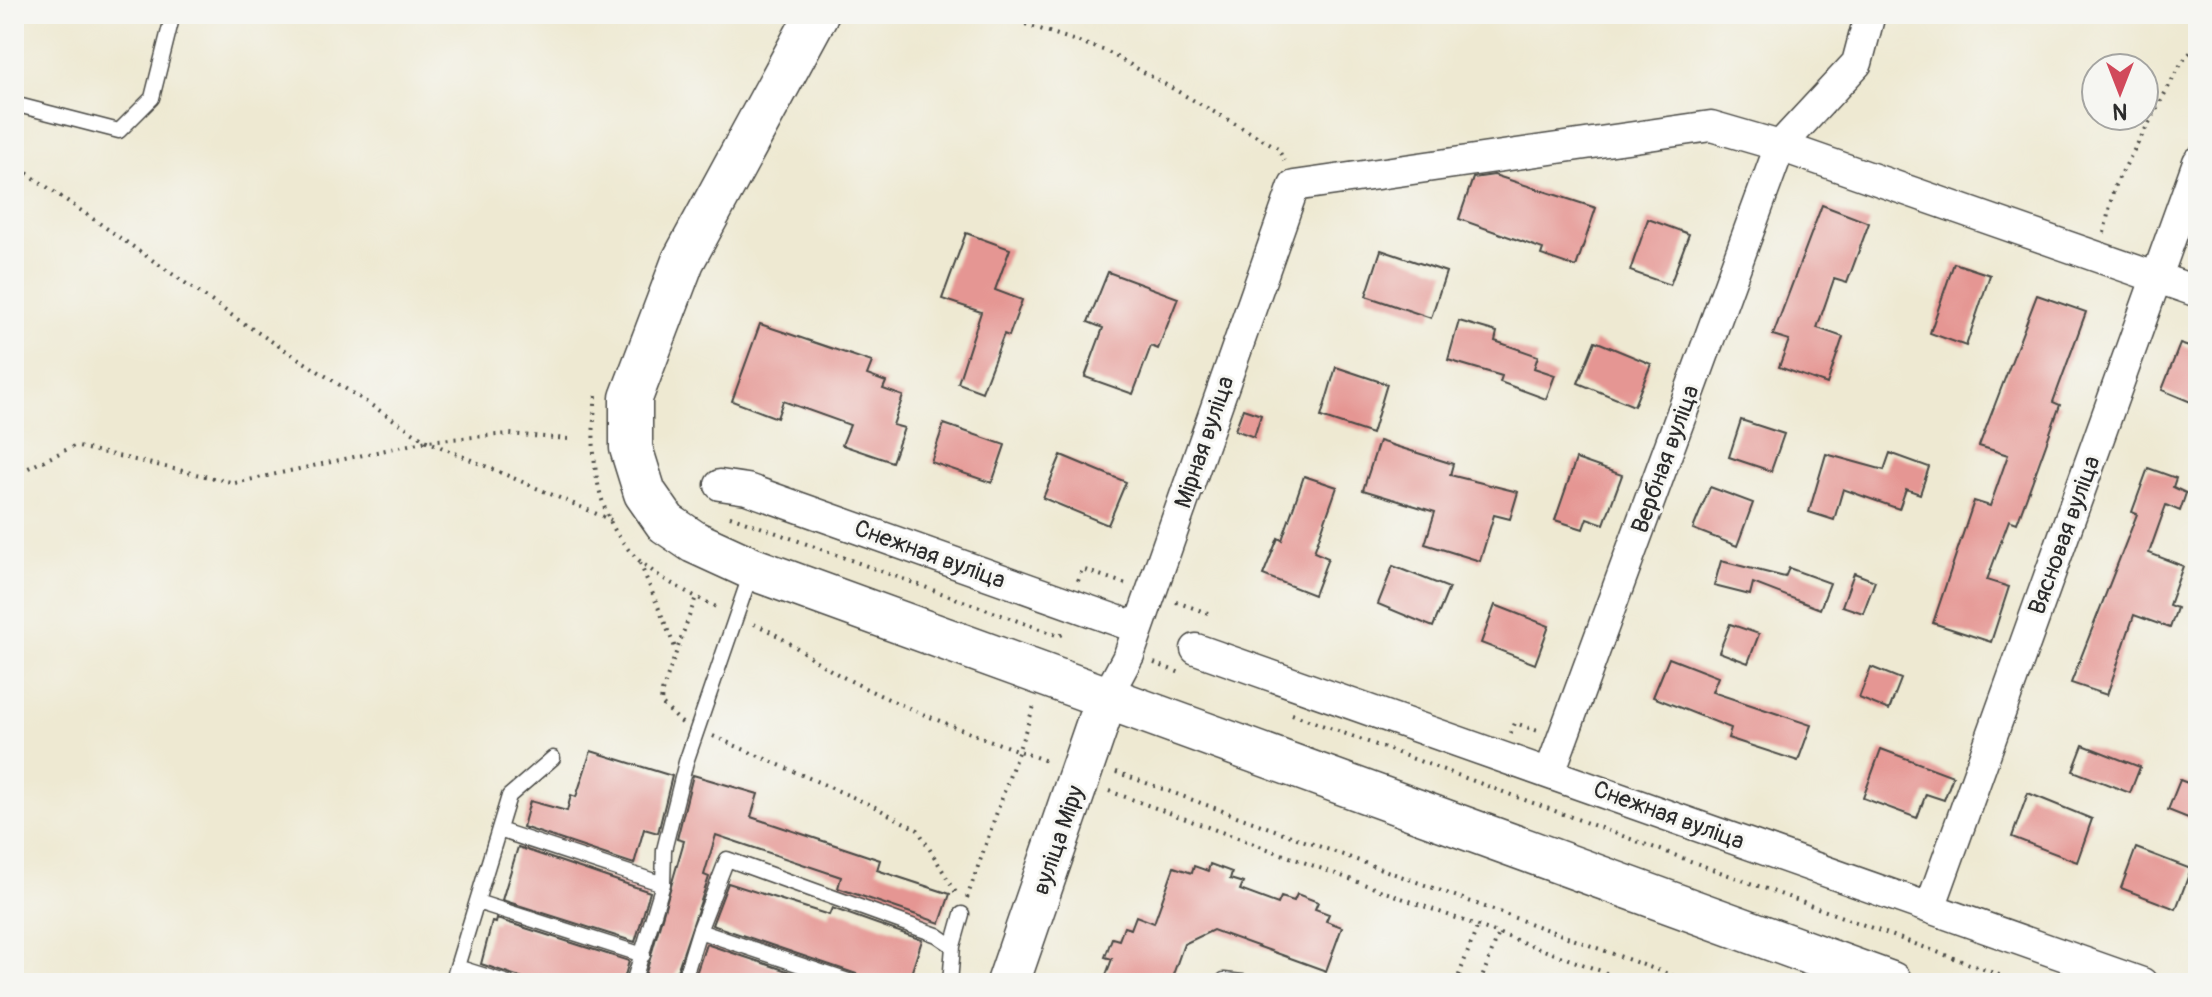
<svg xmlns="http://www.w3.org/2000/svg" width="2212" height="997" viewBox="0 0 2212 997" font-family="Pangolin,sans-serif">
<rect width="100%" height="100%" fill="#f6f6f2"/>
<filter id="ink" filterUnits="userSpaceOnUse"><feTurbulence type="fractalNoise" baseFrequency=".0125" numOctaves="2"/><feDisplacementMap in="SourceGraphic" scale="16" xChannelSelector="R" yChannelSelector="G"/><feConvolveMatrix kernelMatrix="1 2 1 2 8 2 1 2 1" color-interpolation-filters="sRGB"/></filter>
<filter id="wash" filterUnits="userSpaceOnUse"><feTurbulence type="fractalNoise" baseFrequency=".006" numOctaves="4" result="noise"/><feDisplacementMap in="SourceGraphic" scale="32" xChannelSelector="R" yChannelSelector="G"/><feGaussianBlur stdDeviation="1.8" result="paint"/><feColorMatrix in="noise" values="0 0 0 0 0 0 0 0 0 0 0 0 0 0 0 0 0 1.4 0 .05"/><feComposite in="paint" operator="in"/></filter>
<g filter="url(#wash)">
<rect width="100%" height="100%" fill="#eee9d2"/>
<g id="blocks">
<path fill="#e59693" d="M 1494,175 L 1596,208 L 1576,267 L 1541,255 L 1543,249 L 1459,219 L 1473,178 Z
M 1822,205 L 1869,223 L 1847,283 L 1834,279 L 1817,328 L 1843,337 L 1827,384 L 1779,367 L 1789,340 L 1773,335 Z
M 1648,219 L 1689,234 L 1670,285 L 1630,271 Z
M 966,233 L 1010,249 L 995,290 L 1022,300 L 1009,336 L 1004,334 L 982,392 L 958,383 L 981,312 L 942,299 Z
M 1381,250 L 1446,272 L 1431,318 L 1366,296 Z
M 1954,263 L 1990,275 L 1966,346 L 1930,333 Z
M 1108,272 L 1178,298 L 1158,349 L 1151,346 L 1133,394 L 1085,377 L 1103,328 L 1088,322 Z
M 2037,295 L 2086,312 L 2053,402 L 2060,405 L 2038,466 L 2017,523 L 2009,520 L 1987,580 L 2009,587 L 1991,642 L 1933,623 L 1974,501 L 1990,506 L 2008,455 L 1979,446 Z
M 1459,321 L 1497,332 L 1495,341 L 1538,356 L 1534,368 L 1555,375 L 1546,399 L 1500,382 L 1502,376 L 1448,360 Z
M 760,324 L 872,362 L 867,375 L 886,382 L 883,389 L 903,396 L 893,425 L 904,428 L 892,462 L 842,445 L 850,425 L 783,401 L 777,418 L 732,401 Z
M 1595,341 L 1651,364 L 1634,406 L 1578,383 Z
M 2180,344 L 2198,350 L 2198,405 L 2162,390 Z
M 1336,367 L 1387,384 L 1372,434 L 1321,417 Z
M 1243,409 L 1261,415 L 1254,437 L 1235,430 Z
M 1741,420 L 1784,434 L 1771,471 L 1729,457 Z
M 944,424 L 1005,445 L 992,483 L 931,462 Z
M 1379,441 L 1453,464 L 1450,475 L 1518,492 L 1510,519 L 1494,515 L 1480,561 L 1425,544 L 1435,512 L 1363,490 Z
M 1890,453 L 1929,467 L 1920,494 L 1906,489 L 1899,509 L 1843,489 L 1834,520 L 1809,512 L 1826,454 L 1884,470 Z
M 1061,455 L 1126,482 L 1108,525 L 1043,498 Z
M 1576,459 L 1622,475 L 1604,524 L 1587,518 L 1583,529 L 1555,520 Z
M 2148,468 L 2176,478 L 2173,487 L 2186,493 L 2180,511 L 2166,505 L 2149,553 L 2183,566 L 2169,605 L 2177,608 L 2170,628 L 2134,615 L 2107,695 L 2071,683 L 2137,514 L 2132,512 Z
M 1304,476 L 1337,487 L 1314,552 L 1328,558 L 1314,595 L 1263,575 L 1278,538 L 1282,540 Z
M 1710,487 L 1753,503 L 1737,546 L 1693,529 Z
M 1721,561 L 1785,577 L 1789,568 L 1830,583 L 1820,609 L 1753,583 L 1750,595 L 1714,586 Z
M 1393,566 L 1449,588 L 1433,627 L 1378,604 Z
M 1854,573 L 1875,581 L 1863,613 L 1842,606 Z
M 1495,605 L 1549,626 L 1535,664 L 1481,643 Z
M 1730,624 L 1759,634 L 1748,663 L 1719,652 Z
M 1669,658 L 1718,677 L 1712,692 L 1811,725 L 1798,761 L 1728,738 L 1731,728 L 1653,697 Z
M 1871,667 L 1901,679 L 1889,710 L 1859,698 Z
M 2083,745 L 2140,767 L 2130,793 L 2073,771 Z
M 1881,749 L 1953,776 L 1944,800 L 1926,794 L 1917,818 L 1863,798 Z
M 591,751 L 672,776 L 658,833 L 644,829 L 634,864 L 523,827 L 530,801 L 567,811 L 571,795 L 576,797 Z
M 693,775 L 758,794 L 751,817 L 880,860 L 877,870 L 950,894 L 940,923 L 838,888 L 841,877 L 716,835 L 704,875 L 709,877 L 673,983 L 643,983 L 684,841 L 677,839 Z
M 2180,780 L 2198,787 L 2198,822 L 2168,810 Z
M 2028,793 L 2092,819 L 2077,862 L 2012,837 Z
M 518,847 L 650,892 L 635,942 L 502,900 Z
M 2136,848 L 2191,869 L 2176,909 L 2121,888 Z
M 1210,864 L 1232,872 L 1230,879 L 1243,883 L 1240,890 L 1278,904 L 1281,897 L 1294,901 L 1297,894 L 1318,902 L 1315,909 L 1329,914 L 1326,921 L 1342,927 L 1326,971 L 1213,930 L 1184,944 L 1170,983 L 1112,983 L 1114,978 L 1106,975 L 1112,959 L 1105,957 L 1112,938 L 1119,940 L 1124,927 L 1131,929 L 1136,916 L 1154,923 L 1174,867 L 1192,873 L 1194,866 L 1208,871 Z
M 728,883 L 829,915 L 832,908 L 922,940 L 908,983 L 864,983 L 857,974 L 712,925 Z
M 497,919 L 629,961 L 623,983 L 538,983 L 481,964 L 492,922 L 496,923 Z
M 706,944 L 823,983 L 693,983 Z"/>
</g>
</g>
<g filter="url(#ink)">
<use href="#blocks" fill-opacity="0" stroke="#484844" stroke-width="2"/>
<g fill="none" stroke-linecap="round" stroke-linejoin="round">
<g stroke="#484844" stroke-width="17">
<path id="lane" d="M 14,104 L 119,131 L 152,98 L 173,14
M 499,830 L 663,884
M 477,902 L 643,955
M 699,931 L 854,983
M 953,946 L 962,914
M 457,967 L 508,983
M 452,983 L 509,796 L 553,758
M 633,983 L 663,884 L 664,850 L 686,762 L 751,573
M 683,983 L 699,931 L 727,859 L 937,935 L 953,946 L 950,983
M 1222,983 L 1224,980 L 1251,983"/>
</g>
<g stroke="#484844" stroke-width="33">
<path id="street" d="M 720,485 L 747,489 L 1138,628
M 1196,649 L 2142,983
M 1107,696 L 1129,655 L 1294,186 L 1711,126 L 1780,146 L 2198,292
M 1550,772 L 1780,146 L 1857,63 L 1870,14
M 1930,908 L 2198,162"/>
</g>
<g stroke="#484844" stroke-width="45">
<path id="secondary" d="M 817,14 L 683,261 L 631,398 L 631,448 L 645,493 L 666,523 L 694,542 L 753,569 L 1891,983
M 1008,983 L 1107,696"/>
</g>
<path stroke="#484844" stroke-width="4" stroke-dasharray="2 6" stroke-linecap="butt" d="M 995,14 L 1106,51 L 1278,148 L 1284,161
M 14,164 L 240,321 L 427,441 L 611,520
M 2104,233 L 2114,187 L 2182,62 L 2198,44
M 596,396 C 589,452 594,522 641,562 C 664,582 693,595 720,609
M 14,475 L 74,446 L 235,483 L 427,441 L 509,434 L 568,439
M 730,516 L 1059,636 L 1067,632
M 640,563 L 676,650
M 1078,581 L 1082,569 L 1126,584
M 1176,602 L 1208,613
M 754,624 C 789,638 815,664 849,680 C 913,713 981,737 1049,762
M 1154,663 L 1183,674
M 1292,714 L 2021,983
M 682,723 L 661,703 L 662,692 L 696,597
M 1511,733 L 1515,723 L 1538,731
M 713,736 L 873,806 L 918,830 L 958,896
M 1116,772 L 1693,983
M 1109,791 L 1634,983
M 967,898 L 1034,706
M 1456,983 L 1478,925
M 1480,983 L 1499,933"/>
<use href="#lane" stroke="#fff" stroke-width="14"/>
<use href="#street" stroke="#fff" stroke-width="30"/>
<use href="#secondary" stroke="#fff" stroke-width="42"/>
</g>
</g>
<g text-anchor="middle" stroke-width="6" stroke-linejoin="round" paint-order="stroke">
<g font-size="24" fill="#2b2b2b" stroke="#f6f6f2">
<text transform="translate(1204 442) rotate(-71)" y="8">Мірная вуліца</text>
<text transform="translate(1665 459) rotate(-70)" y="8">Вербная вуліца</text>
<text transform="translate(2064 535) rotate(-70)" y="8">Вясновая вуліца</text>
<text transform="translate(930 554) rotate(20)" y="8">Снежная вуліца</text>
<text transform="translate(1669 815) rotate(20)" y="8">Снежная вуліца</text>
<text transform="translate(1058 840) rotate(-71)" y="8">вуліца Міру</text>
</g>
</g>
<rect width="2212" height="997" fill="none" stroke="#f6f6f2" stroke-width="48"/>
<g transform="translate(2120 92) rotate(180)"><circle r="38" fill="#f6f6f2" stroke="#a5a5a2" stroke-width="2"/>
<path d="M0-6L14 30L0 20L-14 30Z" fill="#d1495b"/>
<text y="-12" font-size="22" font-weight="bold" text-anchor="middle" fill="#2b2b2b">N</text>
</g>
</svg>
